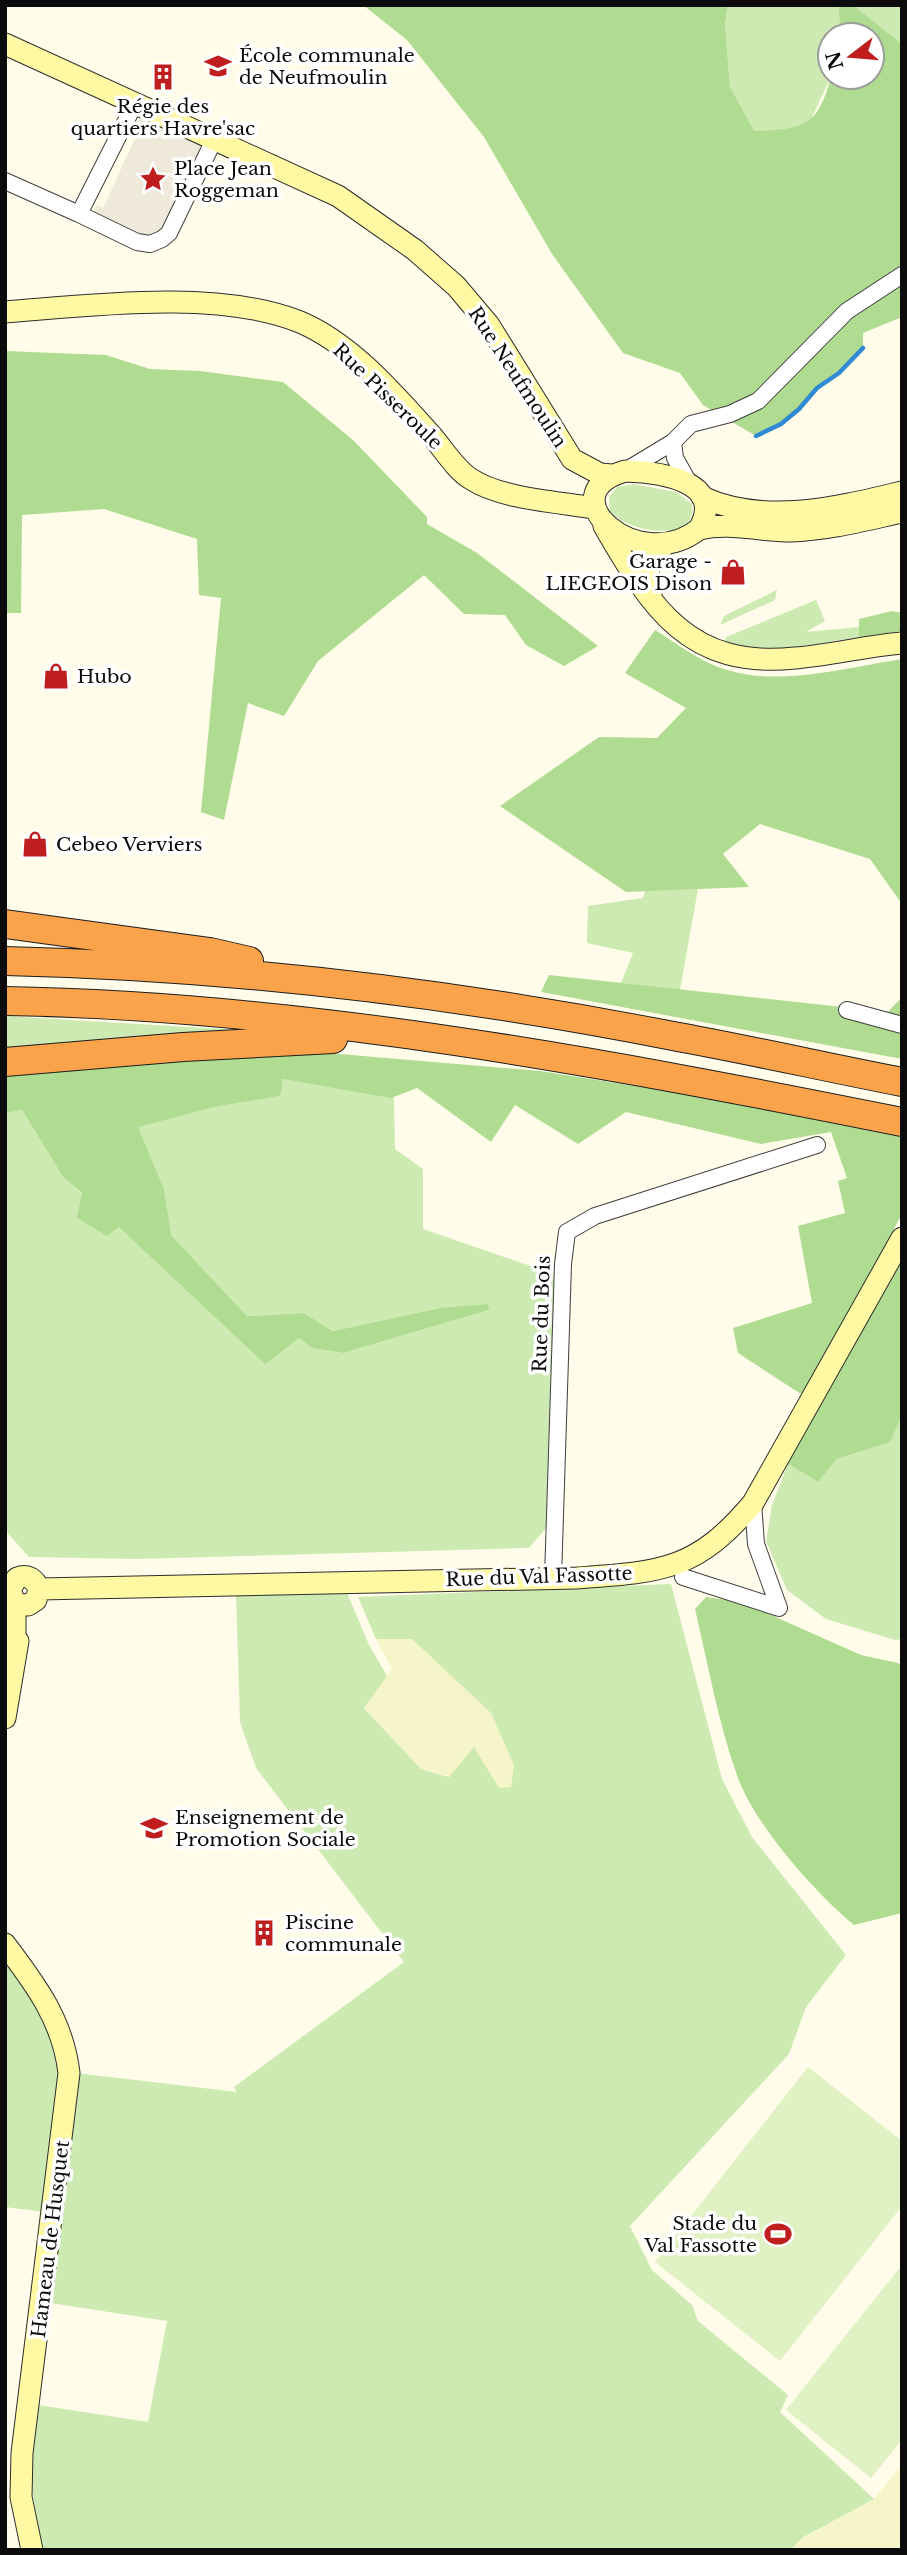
<svg xmlns="http://www.w3.org/2000/svg" width="907" height="2555" viewBox="0 0 907 2555" font-family="'Libre Baskerville',serif">
<rect width="100%" height="100%" fill="#fffce9"/>
<path fill="#f6f4c9" d="M 376,1639 L 412,1639 L 491,1713 L 514,1765 L 511,1787 L 498,1788 L 421,1769 L 364,1707 L 392,1669 Z
M 902,2465 L 902,2550 L 791,2550 L 802,2539 L 874,2499 Z"/>
<path fill="#cdeab2" d="M 728,5 L 838,5 L 841,35 L 830,35 L 831,77 L 809,123 L 796,130 L 753,131 L 730,87 L 725,24 Z
M 853,5 L 902,5 L 902,44 Z
M 634,484 L 676,492 L 692,504 C 699,545 625,532 610,511 L 609,497 L 617,487 Z
M 777,590 L 775,600 L 720,625 L 724,616 Z
M 816,600 L 825,621 L 806,632 L 859,627 L 859,637 L 770,651 L 724,646 L 726,637 Z
M 698,889 L 680,990 L 621,983 L 633,953 L 587,943 L 588,906 L 643,898 L 645,891 Z
M 5,1016 L 254,1031 L 5,1051 Z
M 283,1079 L 394,1097 L 395,1149 L 423,1169 L 423,1229 L 554,1274 L 546,1528 L 529,1548 L 137,1559 L 29,1557 L 5,1530 L 5,1113 L 22,1110 L 63,1177 L 166,1269 L 264,1363 L 299,1338 L 312,1348 L 343,1353 L 489,1310 L 440,1308 L 333,1331 L 304,1313 L 247,1316 L 170,1234 L 164,1189 L 137,1126 L 214,1107 L 279,1096 Z
M 902,1415 L 902,1639 L 895,1640 L 826,1619 L 787,1590 L 766,1541 L 772,1505 L 788,1464 L 818,1482 L 837,1459 L 890,1442 Z
M 671,1584 L 722,1779 L 752,1837 L 846,1955 L 806,2007 L 789,2054 L 630,2226 L 652,2270 L 692,2305 L 698,2321 L 788,2395 L 780,2412 L 874,2499 L 802,2538 L 791,2550 L 42,2550 L 31,2483 L 38,2405 L 148,2422 L 167,2321 L 50,2303 L 76,2073 L 237,2092 L 234,2087 L 404,1962 L 256,1768 L 240,1722 L 236,1595 L 347,1593 L 369,1645 L 387,1676 L 364,1708 L 421,1769 L 449,1777 L 474,1747 L 499,1788 L 511,1787 L 514,1765 L 491,1713 L 412,1639 L 376,1639 L 358,1597 Z
M 5,1959 L 51,2024 L 61,2071 L 44,2212 L 5,2207 Z"/>
<path fill="#afdc90" d="M 363,5 L 728,5 L 725,24 L 730,87 L 754,131 C 802,129 817,129 831,77 L 872,77 L 872,35 L 841,35 L 838,5 L 853,5 L 902,44 L 902,317 L 863,333 L 863,348 L 839,373 L 817,388 L 799,409 L 781,424 L 756,436 L 703,405 L 680,373 L 623,353 L 552,254 L 484,137 L 407,40 Z
M 5,351 L 106,355 L 150,369 L 200,371 L 283,382 L 353,440 L 427,517 L 427,524 L 477,553 L 598,646 L 564,666 L 526,645 L 505,615 L 464,614 L 424,575 L 318,661 L 284,716 L 248,703 L 224,820 L 201,812 L 221,598 L 199,595 L 197,539 L 104,509 L 22,515 L 21,613 L 5,613 Z
M 892,611 L 902,613 L 902,631 L 859,637 L 859,619 Z
M 655,630 C 679,645 703,664 731,671 C 782,686 850,667 902,659 L 902,904 L 870,859 L 760,824 L 723,854 L 749,887 L 626,892 L 500,806 L 599,737 L 657,738 L 686,708 L 625,673 Z
M 549,975 L 888,1012 L 902,997 L 902,1059 L 541,992 Z
M 281,1049 L 540,1071 L 698,1096 L 902,1137 L 902,1214 L 804,1396 L 738,1353 L 733,1328 L 812,1303 L 798,1226 L 845,1213 L 838,1181 L 847,1178 L 831,1132 L 761,1144 L 626,1112 L 578,1144 L 515,1105 L 491,1142 L 417,1088 L 391,1098 L 283,1079 L 280,1096 L 214,1107 L 138,1127 L 164,1189 L 171,1235 L 247,1316 L 304,1313 L 333,1331 L 440,1308 L 488,1304 L 489,1310 L 343,1353 L 312,1348 L 299,1338 L 265,1364 L 119,1227 L 107,1236 L 77,1218 L 82,1193 L 63,1177 L 22,1110 L 5,1113 L 5,1072 Z
M 902,1258 L 902,1415 L 890,1442 L 837,1459 L 818,1482 L 788,1464 Z
M 706,1597 L 742,1602 L 861,1655 L 898,1663 L 902,1667 L 902,1913 L 854,1925 C 815,1893 753,1823 737,1775 C 718,1722 708,1664 695,1609 Z"/>
<path fill="#e0f1c4" d="M 808,2067 L 902,2141 L 902,2206 L 780,2361 L 655,2262 Z
M 902,2265 L 902,2440 L 871,2478 L 786,2410 Z"/>
<path fill="#eee9d9" d="M 146,117 L 201,145 L 202,152 L 161,238 L 151,242 L 95,214 L 95,210 L 97,205 L 103,208 L 138,132 L 132,129 L 135,121 Z"/>
<g fill="none" stroke-linecap="round" stroke-linejoin="round">
<path stroke="#2f8ad3" stroke-width="4.5" d="M 756,436 L 781,424 L 799,409 L 817,388 L 839,373 L 863,348"/>
<g stroke="#3e3e3e" stroke-width="18">
<path id="street" d="M 135,103 L 79,214 L 137,242 L 150,244 L 162,239 L 169,233 L 214,140
M 5,181 L 79,214
M 673,442 L 675,458 L 689,483
M 625,471 L 673,442 L 691,424 L 730,414 L 758,401 L 847,311 L 902,275
M 847,1010 L 902,1025
M 683,1577 L 779,1608 L 756,1544 L 753,1503
M 553,1578 L 563,1264 L 567,1232 L 595,1216 L 817,1145"/>
</g>
<g stroke="#2d2d2d" stroke-width="23">
<path id="secondary" d="M 5,44 L 338,196 L 415,250 L 456,286 L 489,325 L 572,459 L 600,474 L 612,475
M 5,312 C 92,305 219,289 300,322 C 352,344 395,395 432,436 C 444,450 456,470 471,479 C 501,499 559,502 595,508
M 625,471 C 657,472 727,480 699,529 C 639,577 545,495 625,471 Z
M 702,497 C 765,526 839,507 902,492
M 604,526 C 652,609 689,669 795,658 C 831,655 866,646 902,643
M 699,529 C 730,522 759,531 790,531 C 828,530 865,520 902,512
M 651,594 C 645,570 648,559 667,543
M 39,1589 L 577,1578 C 661,1572 696,1571 753,1503 L 902,1238
M 15,1653 L 15,1604 L 10,1589 L 17,1578 C 28,1574 35,1579 39,1589 L 36,1600 L 28,1605 L 15,1604
M 5,1718 L 18,1641
M 5,1944 C 36,1985 63,2021 69,2073 L 22,2453 L 21,2497 L 32,2550"/>
</g>
<g stroke="#1c1c1c" stroke-width="30">
<path id="highway" d="M 5,924 L 210,952 L 249,961
M 5,961 C 228,966 454,993 673,1036 C 750,1050 825,1067 902,1082
M 5,1001 C 307,1006 607,1063 902,1122
M 5,1062 L 183,1047 L 333,1039"/>
</g>
<use href="#street" stroke="#fff" stroke-width="16"/>
<use href="#secondary" stroke="#fff9a4" stroke-width="21"/>
<use href="#highway" stroke="#fba34b" stroke-width="28"/>
</g>
<defs>
<g id="school-bare" transform="scale(2.1)"><path d="M0-5L7-2L0 1L-7-2ZM-4 1L0 2.5L4 1V4Q0 6-4 4Z" fill="#c01e1e" stroke="#fff" stroke-width="2.5" paint-order="stroke"/></g>
<g id="building-bare" transform="scale(2.1)"><path d="M-4-6H4V6H1V3H-1V6H-4ZM-2.5-4.3h1.7v1.8h-1.7ZM.8-4.3h1.7v1.8H.8ZM-2.5-1h1.7V.8h-1.7ZM.8-1h1.7V.8H.8Z" fill="#c01e1e" stroke="#fff" stroke-width="2.5" paint-order="stroke"/></g>
<g id="sight-bare" transform="scale(2.1)"><path d="M0-6L1.8-2.2L6-1.7L2.9 1.2L3.7 5.4L0 3.3L-3.7 5.4L-2.9 1.2L-6-1.7L-1.8-2.2Z" fill="#c01e1e" stroke="#fff" stroke-width="2.5" paint-order="stroke"/></g>
<g id="shop-bare" transform="scale(2.1)"><path d="M-5-2.5h2.3a2.7 3.5 0 0 1 5.4 0H5L5.5 6h-11ZM-1.5-2.5h3a1.5 2.3 0 0 0-3 0Z" fill="#c01e1e" stroke="#fff" stroke-width="2.5" paint-order="stroke"/></g>
<g id="stadium-bare" transform="scale(2.1)"><path d="M0-5a6.5 5 0 1 0 0 10a6.5 5 0 1 0 0-10ZM-3.5-1.8h7v3.6h-7Z" fill="#c01e1e" stroke="#fff" stroke-width="2.5" paint-order="stroke"/></g>
</defs>
<g fill-rule="evenodd">
<use href="#school-bare" x="218" y="66"/>
<use href="#building-bare" x="163" y="77"/>
<use href="#sight-bare" x="153" y="179"/>
<use href="#shop-bare" x="733" y="572"/>
<use href="#shop-bare" x="56" y="676"/>
<use href="#shop-bare" x="35" y="844"/>
<use href="#school-bare" x="154" y="1828"/>
<use href="#building-bare" x="264" y="1933"/>
<use href="#stadium-bare" x="778" y="2234"/>
</g>
<g text-anchor="middle" stroke-width="7" stroke-linejoin="round" paint-order="stroke">
<g font-size="19" fill="#0b0b0b" stroke="#fff" text-anchor="start">
<text x="239" y="62">École communale<tspan x="239" dy="22">de Neufmoulin</tspan></text>
<text x="163" y="113" text-anchor="middle">Régie des<tspan x="163" dy="22">quartiers Havre'sac</tspan></text>
<text x="174" y="175">Place Jean<tspan x="174" dy="22">Roggeman</tspan></text>
<text x="712" y="568" text-anchor="end">Garage -<tspan x="712" dy="22">LIEGEOIS Dison</tspan></text>
<text x="77" y="683">Hubo</text>
<text x="56" y="851">Cebeo Verviers</text>
<text x="175" y="1824">Enseignement de<tspan x="175" dy="22">Promotion Sociale</tspan></text>
<text x="285" y="1929">Piscine<tspan x="285" dy="22">communale</tspan></text>
<text x="757" y="2230" text-anchor="end">Stade du<tspan x="757" dy="22">Val Fassotte</tspan></text>
</g>
<g font-size="19" fill="#0b0b0b" stroke="#fff">
<text transform="translate(518 377) rotate(57)" y="7">Rue Neufmoulin</text>
<text transform="translate(388 396) rotate(44)" y="7">Rue Pisseroule</text>
<text transform="translate(541 1314) rotate(-88)" y="7">Rue du Bois</text>
<text transform="translate(539 1576) rotate(-2)" y="7">Rue du Val Fassotte</text>
<text transform="translate(50 2239) rotate(-83)" y="7">Hameau de Husquet</text>
</g>
</g>
<rect width="907" height="2555" fill="none" stroke="#0b0b0b" stroke-width="14"/>
<g transform="translate(851 56) rotate(254)"><circle r="33" fill="#ffffff" stroke="#9d9d9d" stroke-width="2"/>
<path d="M0-5L12 26L0 18L-12 26Z" fill="#c01e1e"/>
<text y="-10" font-size="19" font-weight="bold" text-anchor="middle" fill="#0b0b0b">N</text>
</g>
</svg>
